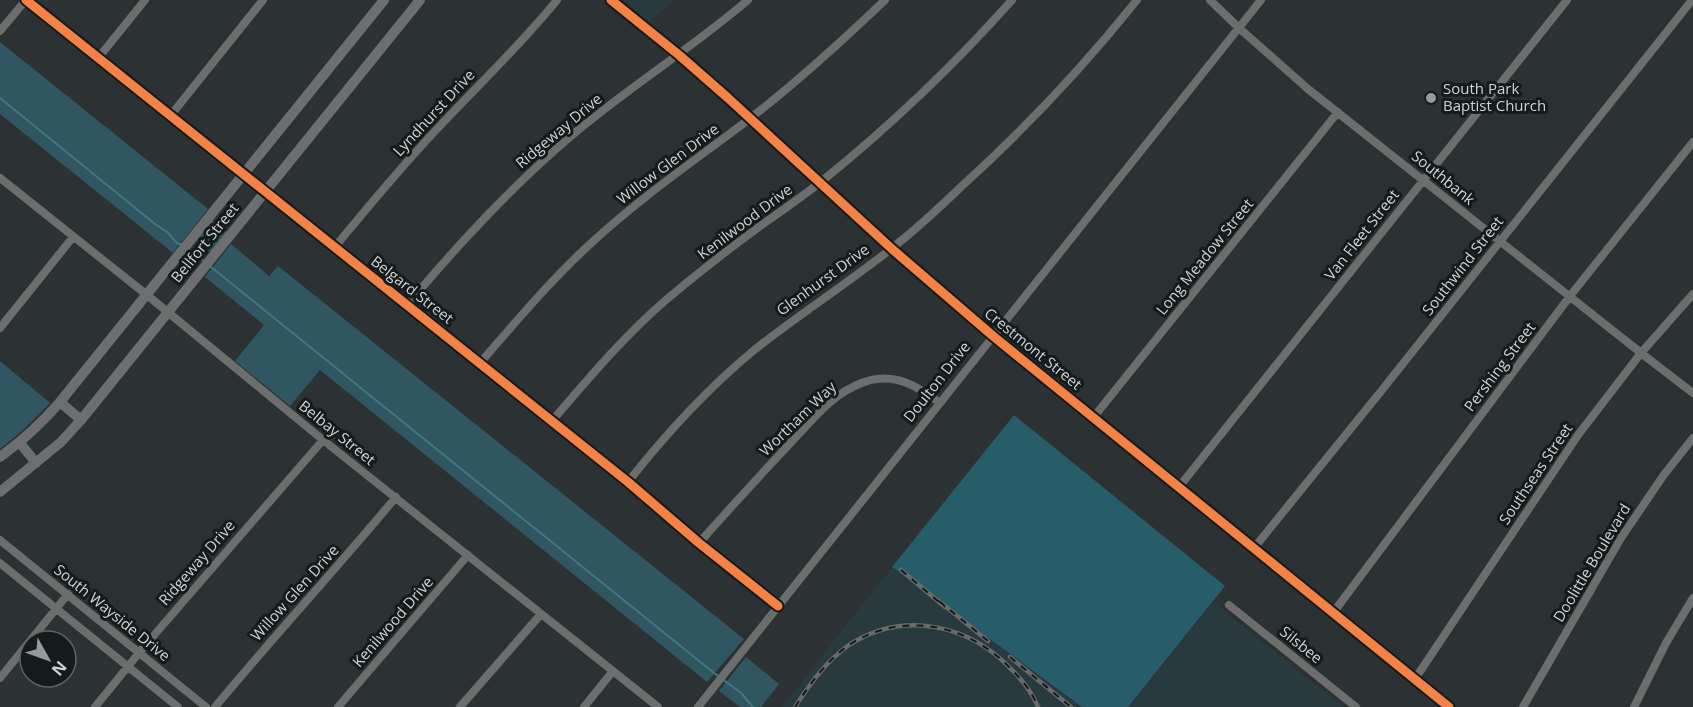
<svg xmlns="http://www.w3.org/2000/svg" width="1693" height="707" viewBox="0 0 1693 707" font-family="'Open Sans',sans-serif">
<rect width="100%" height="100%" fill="#2c3233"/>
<path fill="#293a3e" d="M 622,0 L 675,0 L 649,22 Z
M 892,567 L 1082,707 L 782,707 Z
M 1213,602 L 1343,707 L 1128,707 Z"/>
<path fill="#305761" d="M 0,42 L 208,209 L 173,253 L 0,114 Z
M 212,220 L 228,233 L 212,253 L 196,240 Z
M 231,244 L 269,276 L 278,266 L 744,639 L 707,682 L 320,370 L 290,406 L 235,361 L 264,325 L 205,277 Z
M 0,361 L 50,403 L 22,431 L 0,449 Z
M 746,657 L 779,684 L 761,707 L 740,707 L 719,691 Z"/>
<path fill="#275c69" d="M 1014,415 L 1225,586 L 1128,707 L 1082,707 L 892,567 Z"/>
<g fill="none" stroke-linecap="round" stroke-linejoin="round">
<path stroke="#417785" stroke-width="2" d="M 0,98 L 155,224 L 167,232 L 178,244 L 183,244
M 187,248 L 204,261
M 211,267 L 714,673 L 741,693 L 753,707"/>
<path stroke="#6c6e6e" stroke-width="8" d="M 26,0 L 628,482 L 699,543 L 778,606
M 611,0 L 679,55 L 728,98 L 892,249 L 993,336 L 1449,707
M 1210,0 L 1239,28 L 1308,89 L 1641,353 L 1693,393
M 0,31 L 26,0
M 99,57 L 145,0
M 171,115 L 263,0
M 0,178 L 147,295 L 323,440 L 658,707
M 334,248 C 367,208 400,168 436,130 C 476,87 520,46 557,0
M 407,305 C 458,245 510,188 570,137 C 627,88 691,49 748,0
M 0,328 L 73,237
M 480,363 C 515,323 549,282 588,246 C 638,199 694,161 748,120 C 796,83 841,42 885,0
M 1093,418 L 1338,112
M 552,421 C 588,379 624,336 667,299 C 698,273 730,248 763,224 C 783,210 803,196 822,181 C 890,126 954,65 1012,0
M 628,482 C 665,435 706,390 753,351 C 798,315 847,284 892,248 C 917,229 940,207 963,185 C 1026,128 1084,66 1137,0
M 1179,487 L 1567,0
M 0,540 L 206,707
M 699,543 C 731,507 763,472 796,437 C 811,421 828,401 847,390 C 856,385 867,380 877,379 C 902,376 921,389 940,403
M 1254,548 L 1382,390 L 1692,0
M 0,563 L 178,707
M 1229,605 L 1356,707
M 1333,613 L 1570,296 L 1693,142
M 30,641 L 68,594
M 0,678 L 30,641
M 1415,679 L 1578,435 L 1641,353 L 1693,294
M 95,707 L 143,648 L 323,440
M 215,707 C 274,636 337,568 396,497
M 338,707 L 468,555
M 460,707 L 541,614
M 584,707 L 613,671
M 698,707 L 1261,0
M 1523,707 L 1621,538 L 1663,476 L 1693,438
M 1634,707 L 1666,643 L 1693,598"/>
<path stroke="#6c6e6f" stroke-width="10" d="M 60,402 L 81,420
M 20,443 L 36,463
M 0,457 C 22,441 42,423 60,402 L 384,0
M 0,492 L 61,442 L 81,420 L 420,0"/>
<g stroke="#686a6b" stroke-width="4.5">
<path id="rail" d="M 901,570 L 945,607
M 939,601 L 988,641
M 1010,657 L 1071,707
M 795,707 C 810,684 826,661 849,645 C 903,610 969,624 1012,670 C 1023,681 1032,692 1038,707"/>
</g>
<use href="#rail" stroke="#151a1b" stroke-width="2" stroke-dasharray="7" stroke-linecap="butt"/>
<g stroke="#151a1b" stroke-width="13">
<path id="cycleway" d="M 26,0 L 628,482 L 699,543 L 778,606
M 611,0 L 679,55 L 728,98 L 892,249 L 993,336 L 1449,707"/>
</g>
<use href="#cycleway" stroke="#f48246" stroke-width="9"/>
</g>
<circle fill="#959b9c" stroke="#151a1b" stroke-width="2" cx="1431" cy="98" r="6"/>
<g text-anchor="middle" stroke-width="6" stroke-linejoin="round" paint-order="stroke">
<g font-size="15" fill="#cdd4d5" stroke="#151a1b" text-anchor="start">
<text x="1443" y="94">South Park<tspan x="1443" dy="17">Baptist Church</tspan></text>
</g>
<g font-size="15" fill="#cdd4d5" stroke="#151a1b">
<text transform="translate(434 113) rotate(-47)" y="5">Lyndhurst Drive</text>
<text transform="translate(559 131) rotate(-40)" y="5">Ridgeway Drive</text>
<text transform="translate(668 164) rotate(-37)" y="5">Willow Glen Drive</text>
<text transform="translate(1443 178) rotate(39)" y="5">Southbank</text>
<text transform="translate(745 222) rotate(-37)" y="5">Kenilwood Drive</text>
<text transform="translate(1362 235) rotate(-52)" y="5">Van Fleet Street</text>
<text transform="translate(205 243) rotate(-51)" y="5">Bellfort Street</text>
<text transform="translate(1205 257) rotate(-51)" y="5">Long Meadow Street</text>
<text transform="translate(1463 266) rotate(-52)" y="5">Southwind Street</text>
<text transform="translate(823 280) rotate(-36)" y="5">Glenhurst Drive</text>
<text transform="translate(412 290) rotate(38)" y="5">Belgard Street</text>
<text transform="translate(1033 349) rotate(39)" y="5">Crestmont Street</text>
<text transform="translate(1500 367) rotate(-53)" y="5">Pershing Street</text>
<text transform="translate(937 382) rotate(-52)" y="5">Doulton Drive</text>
<text transform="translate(798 419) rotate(-44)" y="5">Wortham Way</text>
<text transform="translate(337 433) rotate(39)" y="5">Belbay Street</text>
<text transform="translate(1536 474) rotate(-56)" y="5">Southseas Street</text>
<text transform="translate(197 563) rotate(-49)" y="5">Ridgeway Drive</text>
<text transform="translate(1592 563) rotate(-59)" y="5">Doolittle Boulevard</text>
<text transform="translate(295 593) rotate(-48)" y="5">Willow Glen Drive</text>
<text transform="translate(112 613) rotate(39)" y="5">South Wayside Drive</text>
<text transform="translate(393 622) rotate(-49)" y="5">Kenilwood Drive</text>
<text transform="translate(1301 645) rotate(39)" y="5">Silsbee</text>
</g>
</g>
<g transform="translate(48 659) rotate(130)"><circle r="28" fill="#151a1b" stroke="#5f6465" stroke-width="1.5"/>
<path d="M0-4.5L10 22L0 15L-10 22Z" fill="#959b9c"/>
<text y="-9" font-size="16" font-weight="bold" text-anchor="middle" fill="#cdd4d5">N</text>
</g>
</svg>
